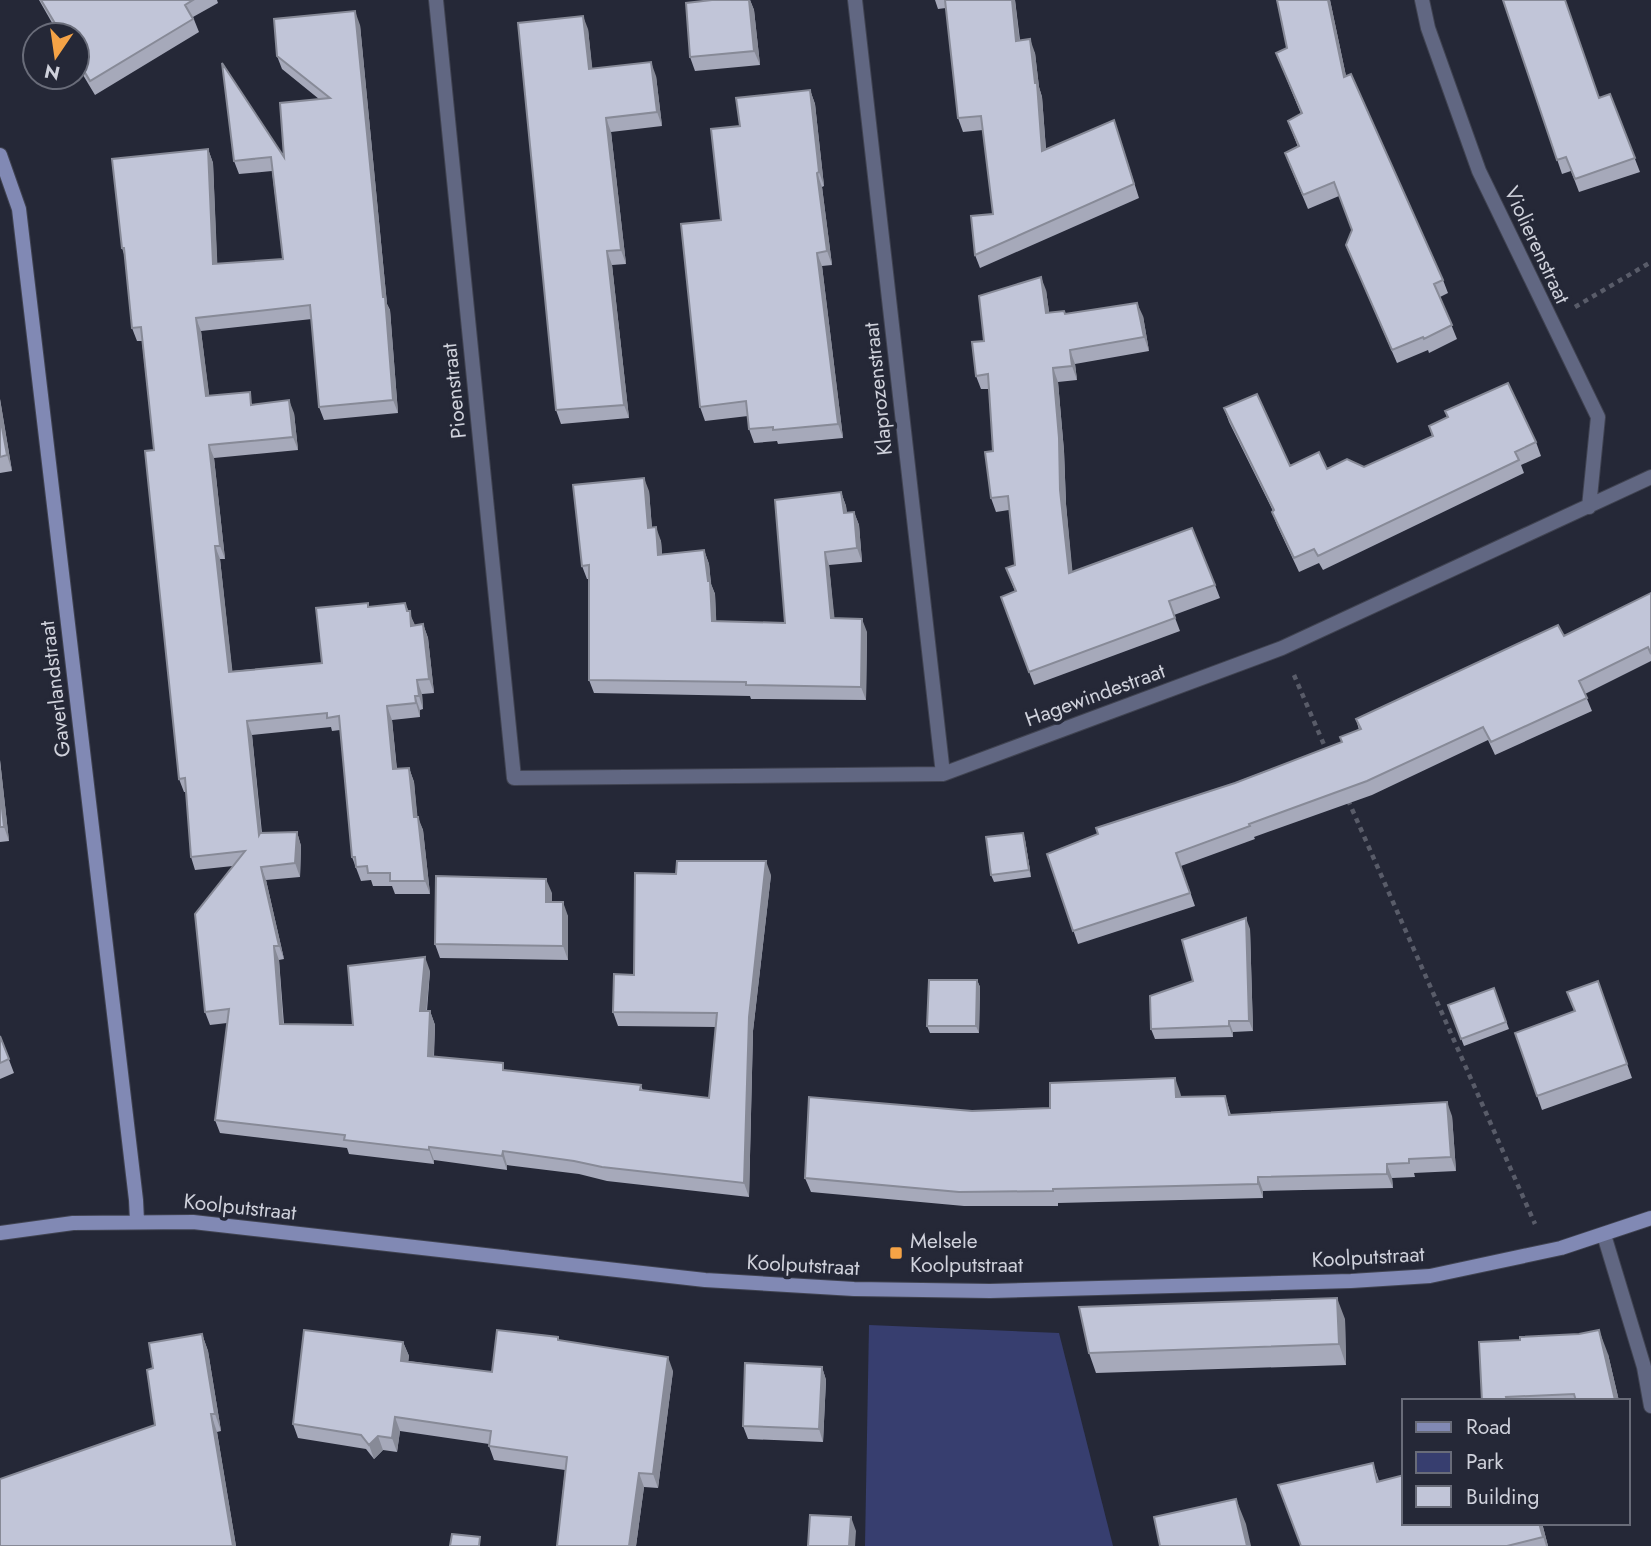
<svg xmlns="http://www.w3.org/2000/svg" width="1651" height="1546" viewBox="0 0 1651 1546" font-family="Jost,sans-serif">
<rect width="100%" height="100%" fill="#252837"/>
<path fill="#373e6f" d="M 869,1325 L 1059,1333 L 1113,1546 L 865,1546 Z"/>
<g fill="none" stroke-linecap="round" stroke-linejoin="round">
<g stroke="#404351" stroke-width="16">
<path id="street" d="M 436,0 L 514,778 L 943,774 L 1282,648 L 1651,477
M 855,0 L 943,774
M 1422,0 L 1428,28 L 1479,171 L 1598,417 L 1589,507
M 1604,1235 L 1644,1367 L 1651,1406"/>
</g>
<g stroke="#404351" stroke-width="16">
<path id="secondary" d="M 0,155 L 19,209 L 136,1200 L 137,1221
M 0,1233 L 73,1223 L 193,1222 L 705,1280 L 854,1289 L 990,1291 L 1351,1281 L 1430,1276 L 1561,1248 L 1651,1218"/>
</g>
<path stroke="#595c69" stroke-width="4.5" stroke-dasharray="5 5" stroke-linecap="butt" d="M 1575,307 L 1651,262
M 1294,675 L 1328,754
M 1348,800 L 1535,1224"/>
<use href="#street" stroke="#616782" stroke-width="14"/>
<use href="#secondary" stroke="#8189b4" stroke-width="14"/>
</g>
<path fill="#a6a9ba" d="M 39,0 L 217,0 L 218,3 L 193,17 L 199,32 L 95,95 L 77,65 L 77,35 L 59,35 Z
M 712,0 L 750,0 L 754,10 L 760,65 L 695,71 L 690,57 Z
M 935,0 L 1015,0 L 1020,40 L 1035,53 L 1039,87 L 1042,97 L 1046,149 L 1114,120 L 1139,198 L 980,268 L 975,255 L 993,214 L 983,130 L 963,132 L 958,118 L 946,8 L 938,9 Z
M 1277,0 L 1330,0 L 1346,76 L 1443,280 L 1448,293 L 1440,297 L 1457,339 L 1429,353 L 1428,350 L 1397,363 L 1346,245 L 1352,230 L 1339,196 L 1308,209 L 1290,166 L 1285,153 L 1298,147 L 1288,121 L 1301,114 L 1276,53 L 1287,48 Z
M 1503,0 L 1599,98 L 1610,94 L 1640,172 L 1579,192 L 1571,171 L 1562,174 Z
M 360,25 L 387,304 L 390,310 L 398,413 L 324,420 L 319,407 L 312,319 L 201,331 L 209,396 L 294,413 L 298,450 L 214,458 L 225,559 L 220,559 L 232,671 L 322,663 L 369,607 L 408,611 L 415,626 L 423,624 L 428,638 L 434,693 L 422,694 L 423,709 L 420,710 L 420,717 L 392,720 L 397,769 L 409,768 L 414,782 L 417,817 L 423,830 L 430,894 L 395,894 L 392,886 L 373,886 L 371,880 L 361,881 L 352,857 L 340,730 L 332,731 L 331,727 L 252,735 L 262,833 L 297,832 L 301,846 L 300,877 L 266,880 L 284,959 L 279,960 L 284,1024 L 353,1025 L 430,971 L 427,1011 L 430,1011 L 435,1025 L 434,1057 L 506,1070 L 641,1085 L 643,1091 L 709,1098 L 716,1027 L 618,1026 L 613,1012 L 634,975 L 771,875 L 753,1031 L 749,1197 L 607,1181 L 579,1174 L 507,1165 L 507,1170 L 434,1160 L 434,1164 L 349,1154 L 347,1148 L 220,1133 L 215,1120 L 227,1023 L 210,1025 L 205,1012 L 233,866 L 195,870 L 191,857 L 186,792 L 184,792 L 179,779 L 154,450 L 142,341 L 137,341 L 132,328 L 125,257 L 122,248 L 208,149 L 213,163 L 217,264 L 283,259 L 272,171 L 239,174 L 234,161 L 222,63 L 284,157 L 319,99 L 282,69 L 277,56 Z
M 588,29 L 592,69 L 656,76 L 662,126 L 611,132 L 626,264 L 612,265 L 629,418 L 561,424 L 556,410 Z
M 810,90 L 815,104 L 824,186 L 822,187 L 832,265 L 822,266 L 843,438 L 778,444 L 777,441 L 754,443 L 749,429 L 748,416 L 705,421 L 700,407 L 721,220 Z
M 1046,290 L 1049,312 L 1066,314 L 1143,316 L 1149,351 L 1075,364 L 1077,380 L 1058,382 L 1064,451 L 1066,504 L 1072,572 L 1215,585 L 1220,598 L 1174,615 L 1180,631 L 1034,685 L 1001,597 L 1015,591 L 1006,568 L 1015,565 L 1009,510 L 996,512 L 991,498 L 993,451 L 989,389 L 981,389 L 976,376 L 984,341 Z
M 0,399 L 12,471 L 0,473 Z
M 1224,408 L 1290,466 L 1327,469 L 1364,467 L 1432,436 L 1429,426 L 1447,417 L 1445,411 L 1536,442 L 1541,456 L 1521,465 L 1524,473 L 1323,570 L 1319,563 L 1299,572 L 1277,525 L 1272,512 L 1273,511 L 1229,422 Z
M 649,491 L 652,528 L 661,541 L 662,554 L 704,550 L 709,564 L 711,584 L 715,594 L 716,621 L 785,623 L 841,492 L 846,506 L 847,513 L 854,512 L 859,525 L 862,562 L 829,565 L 834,619 L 867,632 L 866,700 L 751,699 L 750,696 L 594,693 L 589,680 L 589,579 L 587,579 L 582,566 Z
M 1651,593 L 1651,661 L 1585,694 L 1592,711 L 1495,755 L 1488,740 L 1372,795 L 1254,837 L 1255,839 L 1181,866 L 1195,906 L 1078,944 L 1047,854 L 1342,742 L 1359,730 L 1356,719 L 1564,636 Z
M 0,760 L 9,841 L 0,842 Z
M 1023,833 L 1025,840 L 1031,877 L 994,882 L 991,875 Z
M 552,893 L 552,902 L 568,916 L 568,960 L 440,958 L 435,944 Z
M 1250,929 L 1253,1031 L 1233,1032 L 1233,1037 L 1155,1039 L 1151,1029 Z
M 977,980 L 980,987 L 979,1033 L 930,1033 L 927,1026 Z
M 1598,981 L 1632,1078 L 1542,1110 L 1515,1033 L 1575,1011 Z
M 1494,988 L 1509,1029 L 1464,1046 L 1448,1005 Z
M 0,1036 L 14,1073 L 0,1079 Z
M 1180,1092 L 1181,1097 L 1225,1096 L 1231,1115 L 1452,1116 L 1456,1171 L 1414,1173 L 1415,1177 L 1392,1178 L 1393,1188 L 1263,1191 L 1263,1198 L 1058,1203 L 1058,1206 L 964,1206 L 811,1192 L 805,1178 L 972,1111 L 1050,1108 Z
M 1345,1319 L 1346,1365 L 1096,1373 L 1089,1353 Z
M 202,1334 L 208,1351 L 221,1431 L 217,1432 L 236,1546 L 0,1546 L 155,1425 L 153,1368 Z
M 558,1337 L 559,1340 L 673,1371 L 658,1488 L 644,1487 L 636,1546 L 557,1546 L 565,1470 L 494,1460 L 489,1446 L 489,1444 L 400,1431 L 397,1452 L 383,1450 L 374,1459 L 366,1449 L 298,1438 L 293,1424 L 403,1342 L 409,1356 L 408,1361 L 492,1372 Z
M 1608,1354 L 1619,1401 L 1482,1401 Z
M 822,1367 L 826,1380 L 823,1442 L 748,1439 L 743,1426 Z
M 1373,1463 L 1379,1481 L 1542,1523 L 1548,1546 L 1300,1546 Z"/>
<path fill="#878a97" d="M 749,0 L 750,0 L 754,10 L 760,65 L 754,51 Z
M 1012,0 L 1015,0 L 1021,54 L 1016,41 Z
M 1328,0 L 1330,0 L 1349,90 L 1344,77 Z
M 355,11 L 360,25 L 387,304 L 390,310 L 398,413 L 393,400 Z
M 583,16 L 588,29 L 594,83 L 589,69 Z
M 1030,39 L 1035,53 L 1039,87 L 1042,97 L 1047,164 L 1042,151 Z
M 651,62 L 656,76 L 662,126 L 657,112 Z
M 810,90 L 815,104 L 824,186 L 819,172 Z
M 606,118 L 611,132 L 626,264 L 621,250 Z
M 208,149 L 213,163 L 218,278 L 213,264 Z
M 817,173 L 822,187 L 832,265 L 827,251 Z
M 607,251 L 612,265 L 629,418 L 624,405 Z
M 817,253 L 822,266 L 843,438 L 838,424 Z
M 1041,277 L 1046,290 L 1051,326 L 1046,313 Z
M 1137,303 L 1143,316 L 1149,351 L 1144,337 Z
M 196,318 L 201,331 L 211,409 L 206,396 Z
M 1070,350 L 1075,364 L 1077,380 L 1072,366 Z
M 1053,368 L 1058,382 L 1064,451 L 1066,504 L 1074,587 L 1069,573 L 1060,490 Z
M 0,399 L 12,471 L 7,455 L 0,416 Z
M 289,400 L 294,413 L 298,450 L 293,437 Z
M 209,445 L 214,458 L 225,559 L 220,546 Z
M 644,478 L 649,491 L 653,542 L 648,528 Z
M 841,492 L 846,506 L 848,527 L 844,513 Z
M 854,512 L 859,525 L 862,562 L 857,548 Z
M 656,527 L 661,541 L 663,568 L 658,555 Z
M 215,546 L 220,559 L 234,685 L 229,672 Z
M 704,550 L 709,564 L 711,584 L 715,594 L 717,635 L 712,621 Z
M 825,552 L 829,565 L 836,632 L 831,618 Z
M 405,603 L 415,625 L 416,639 L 407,611 Z
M 862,619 L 867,632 L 866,700 L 861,687 Z
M 423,624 L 428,638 L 434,693 L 429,679 Z
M 417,680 L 422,694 L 423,709 L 419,696 Z
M 415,696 L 420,710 L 420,717 L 416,703 Z
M 387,706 L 392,720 L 398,783 L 393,769 Z
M 247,721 L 252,735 L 263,849 L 259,835 Z
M 0,760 L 9,841 L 4,827 L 0,790 Z
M 409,768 L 414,782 L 419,831 L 414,817 Z
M 418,817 L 423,830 L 430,894 L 425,881 Z
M 297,832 L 301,846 L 300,877 L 295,863 Z
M 1023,833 L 1025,840 L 1031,877 L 1029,870 Z
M 766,861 L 771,875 L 753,1031 L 749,1197 L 744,1183 L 749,1017 Z
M 261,867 L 266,880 L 284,959 L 279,946 Z
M 546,879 L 552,893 L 552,916 L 546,902 Z
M 563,902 L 568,916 L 568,960 L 563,946 Z
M 1246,918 L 1250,929 L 1253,1031 L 1249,1021 Z
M 274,946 L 279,960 L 284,1037 L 280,1024 Z
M 425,957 L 430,971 L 425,1024 L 420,1011 Z
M 977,980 L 980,987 L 979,1033 L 976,1026 Z
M 430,1011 L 435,1025 L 433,1070 L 428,1056 Z
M 1229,1021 L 1233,1032 L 1233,1037 L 1229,1026 Z
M 1175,1078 L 1180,1092 L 1181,1111 L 1176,1097 Z
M 1447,1102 L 1452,1116 L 1456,1171 L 1451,1157 Z
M 429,1147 L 434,1160 L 434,1164 L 429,1150 Z
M 503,1151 L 507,1165 L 507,1170 L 502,1156 Z
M 1387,1164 L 1392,1178 L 1393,1188 L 1387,1174 Z
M 1258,1177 L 1263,1191 L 1263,1198 L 1258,1184 Z
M 1337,1298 L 1345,1319 L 1346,1365 L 1339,1344 Z
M 1599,1330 L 1608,1354 L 1619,1401 L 1615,1400 Z
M 202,1334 L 208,1351 L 221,1431 L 215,1414 Z
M 403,1342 L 409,1356 L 407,1375 L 401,1361 Z
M 668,1357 L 673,1371 L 658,1488 L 653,1474 Z
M 822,1367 L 826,1380 L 823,1442 L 819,1429 Z
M 211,1414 L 217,1432 L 236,1546 L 233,1546 Z
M 395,1417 L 400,1431 L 397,1452 L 392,1438 Z
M 378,1436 L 383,1450 L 374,1459 L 369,1445 Z
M 639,1473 L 644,1487 L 636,1546 L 629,1546 Z
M 1236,1499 L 1246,1524 L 1251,1546 L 1247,1546 Z
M 851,1517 L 856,1531 L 855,1546 L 849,1546 Z
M 1539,1523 L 1542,1523 L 1548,1546 L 1546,1546 Z"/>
<path fill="#c1c5d8" stroke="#878a97" stroke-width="2" d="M 41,0 L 193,0 L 185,5 L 193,19 L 90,81 L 77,59 L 77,35 L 62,35 Z
M 712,0 L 749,0 L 754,51 L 690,57 L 686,3 Z
M 945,0 L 1012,0 L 1016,41 L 1030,39 L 1035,83 L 1037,83 L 1042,151 L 1114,120 L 1134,184 L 975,255 L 971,216 L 993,214 L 981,116 L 958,118 Z
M 1277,0 L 1328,0 L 1344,77 L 1351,74 L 1443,280 L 1434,284 L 1452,325 L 1424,339 L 1423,337 L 1392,350 L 1346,245 L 1352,230 L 1334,182 L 1303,195 L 1285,153 L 1299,146 L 1288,121 L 1302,113 L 1276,53 L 1287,48 Z
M 1503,0 L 1565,0 L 1599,98 L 1610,94 L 1635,158 L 1575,179 L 1566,157 L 1557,160 Z
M 355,11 L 383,297 L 385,297 L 393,400 L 319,407 L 310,305 L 196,318 L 206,396 L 250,392 L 251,405 L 289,400 L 293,437 L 209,445 L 220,546 L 215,546 L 229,672 L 322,663 L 316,608 L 368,603 L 368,607 L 405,603 L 407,611 L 410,611 L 411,626 L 423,624 L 429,679 L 417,680 L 419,696 L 415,696 L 416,703 L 387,706 L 393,769 L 409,768 L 414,817 L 418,817 L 425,881 L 390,881 L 390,873 L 368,873 L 367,866 L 356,867 L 355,857 L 352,857 L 339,716 L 327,718 L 327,713 L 247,721 L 259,835 L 260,833 L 297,832 L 295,863 L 261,867 L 279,946 L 274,946 L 280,1024 L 353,1025 L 348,966 L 425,957 L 420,1011 L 430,1011 L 428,1056 L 503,1063 L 503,1070 L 641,1085 L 640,1090 L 709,1098 L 717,1013 L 613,1012 L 614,974 L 634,975 L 635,873 L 676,874 L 677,861 L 766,861 L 749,1017 L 744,1183 L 602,1167 L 574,1161 L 503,1151 L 502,1156 L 429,1147 L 429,1150 L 344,1140 L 345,1135 L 215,1120 L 229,1009 L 205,1012 L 195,914 L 245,851 L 191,857 L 185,778 L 179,779 L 145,451 L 154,450 L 141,327 L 132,328 L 124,248 L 122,248 L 112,159 L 208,149 L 213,264 L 283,259 L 271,157 L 234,161 L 222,63 L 284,157 L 280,103 L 330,98 L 277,56 L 274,19 Z
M 583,16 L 589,69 L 651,62 L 657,112 L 606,118 L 621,250 L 607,251 L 624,405 L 556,410 L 518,23 Z
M 810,90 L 819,172 L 817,173 L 827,251 L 817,253 L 838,424 L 773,430 L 773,427 L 749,429 L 746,401 L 700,407 L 681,224 L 721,220 L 711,129 L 740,126 L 736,98 Z
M 1041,277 L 1046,313 L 1064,311 L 1065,314 L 1137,303 L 1144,337 L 1070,350 L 1072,366 L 1053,368 L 1059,438 L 1060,490 L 1069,573 L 1192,528 L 1215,585 L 1169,601 L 1175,618 L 1029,672 L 1001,597 L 1016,591 L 1006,568 L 1015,565 L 1008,496 L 991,498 L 985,452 L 993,451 L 988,374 L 976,376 L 972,342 L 984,341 L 979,296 Z
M 1508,383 L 1536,442 L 1515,452 L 1519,460 L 1318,556 L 1314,549 L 1294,558 L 1272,512 L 1274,510 L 1224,408 L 1257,394 L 1290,466 L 1319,452 L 1327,469 L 1347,459 L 1364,467 L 1433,436 L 1429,426 L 1448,417 L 1445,411 Z
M 0,416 L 7,455 L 0,457 Z
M 644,478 L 648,528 L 656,527 L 658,555 L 704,550 L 708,581 L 710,581 L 712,621 L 785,623 L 775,500 L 841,492 L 844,513 L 854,512 L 857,548 L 825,552 L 831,618 L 862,619 L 861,687 L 746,685 L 746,682 L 589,680 L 589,565 L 582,566 L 573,485 Z
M 1651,593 L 1651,654 L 1648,647 L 1579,681 L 1587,698 L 1491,742 L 1483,727 L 1367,781 L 1249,824 L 1250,826 L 1176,853 L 1190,893 L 1073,931 L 1047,854 L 1098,834 L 1096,828 L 1235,783 L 1342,742 L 1340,737 L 1361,729 L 1356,719 L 1558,625 L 1564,636 Z
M 0,790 L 4,827 L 0,827 Z
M 1023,833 L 1029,870 L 991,875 L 986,837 Z
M 436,876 L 546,879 L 546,902 L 563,902 L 563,946 L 435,944 Z
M 1246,918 L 1249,1021 L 1229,1021 L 1229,1026 L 1151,1029 L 1150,996 L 1193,981 L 1182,940 Z
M 929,980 L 977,980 L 976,1026 L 927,1026 Z
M 1598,981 L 1627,1064 L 1537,1096 L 1515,1033 L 1575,1011 L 1567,992 Z
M 1494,988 L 1506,1022 L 1461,1039 L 1448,1005 Z
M 0,1036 L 9,1059 L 0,1063 Z
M 1175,1078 L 1176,1097 L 1225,1096 L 1229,1115 L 1447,1102 L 1451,1157 L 1409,1159 L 1409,1163 L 1387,1164 L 1387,1174 L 1258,1177 L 1258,1184 L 1053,1189 L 1053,1191 L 959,1192 L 805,1178 L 809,1097 L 972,1111 L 1050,1108 L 1050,1083 Z
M 1337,1298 L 1339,1344 L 1089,1353 L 1079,1307 Z
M 304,1330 L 403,1342 L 401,1361 L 492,1372 L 497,1330 L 558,1337 L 558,1340 L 668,1357 L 653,1474 L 639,1473 L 629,1546 L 557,1546 L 567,1457 L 489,1446 L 491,1431 L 395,1417 L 392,1438 L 378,1436 L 369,1445 L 361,1435 L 293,1424 Z
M 1599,1330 L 1615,1400 L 1576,1401 L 1574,1394 L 1506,1397 L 1507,1401 L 1482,1401 L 1479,1342 L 1520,1340 L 1520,1337 L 1579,1334 Z
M 202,1334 L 215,1414 L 211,1414 L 233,1546 L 0,1546 L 0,1479 L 155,1425 L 147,1370 L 153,1368 L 149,1343 Z
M 745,1363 L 822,1367 L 819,1429 L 743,1426 Z
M 1373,1463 L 1377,1482 L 1404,1475 L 1404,1523 L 1539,1523 L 1543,1537 L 1507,1546 L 1301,1546 L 1278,1485 Z
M 1236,1499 L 1247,1546 L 1160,1546 L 1154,1517 Z
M 810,1515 L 851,1517 L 849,1546 L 808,1546 Z
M 452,1534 L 480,1537 L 479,1546 L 450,1546 Z"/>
<rect fill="#f5a346" stroke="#252837" stroke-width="2.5" x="889" y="1246" width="14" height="14" rx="3.5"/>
<g text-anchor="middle" stroke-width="7" stroke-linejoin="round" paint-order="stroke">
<g font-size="21" fill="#cfd1db" stroke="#252837">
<text transform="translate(1537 245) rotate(65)" y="7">Violierenstraat</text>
<text transform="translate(878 389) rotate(-96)" y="7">Klaprozenstraat</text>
<text transform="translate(454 391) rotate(-96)" y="7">Pioenstraat</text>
<text transform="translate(55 689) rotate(-97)" y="7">Gaverlandstraat</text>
<text transform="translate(1095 695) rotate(-20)" y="7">Hagewindestraat</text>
<text transform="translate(240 1207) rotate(6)" y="7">Koolputstraat</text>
<text transform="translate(1368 1257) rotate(-3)" y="7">Koolputstraat</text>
<text transform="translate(803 1265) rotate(3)" y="7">Koolputstraat</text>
</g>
<g font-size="21" fill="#cfd1db" stroke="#252837" text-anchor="start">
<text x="910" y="1248">Melsele<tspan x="910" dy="24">Koolputstraat</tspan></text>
</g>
</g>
<rect x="1402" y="1399" width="228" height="126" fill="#252837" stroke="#696c79" stroke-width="2"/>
<rect x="1416" y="1422" width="35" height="10" fill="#8189b4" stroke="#696c79" stroke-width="2"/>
<text x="1466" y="1434" font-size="21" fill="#cfd1db">Road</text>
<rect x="1416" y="1452" width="35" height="21" fill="#373e6f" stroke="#696c79" stroke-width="2"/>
<text x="1466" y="1469" font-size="21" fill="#cfd1db">Park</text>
<rect x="1416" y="1486" width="35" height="21" fill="#c1c5d8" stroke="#696c79" stroke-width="2"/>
<text x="1466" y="1504" font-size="21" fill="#cfd1db">Building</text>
<g transform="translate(56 56) rotate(193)"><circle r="33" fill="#252837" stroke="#696c79" stroke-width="2"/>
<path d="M0-5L12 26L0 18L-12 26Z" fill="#f5a346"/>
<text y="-10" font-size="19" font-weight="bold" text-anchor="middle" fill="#cfd1db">N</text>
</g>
</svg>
